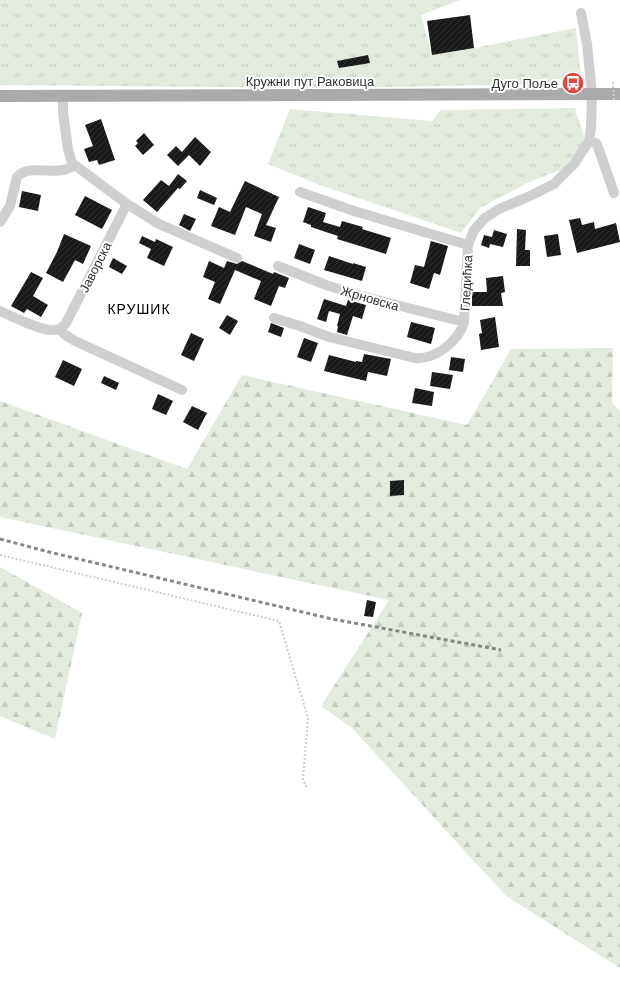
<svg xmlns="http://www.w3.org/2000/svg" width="620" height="1000" viewBox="0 0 620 1000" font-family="Helvetica,sans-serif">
<defs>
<pattern id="grass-tufts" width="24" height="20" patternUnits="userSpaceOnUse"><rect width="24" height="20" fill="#e3ebde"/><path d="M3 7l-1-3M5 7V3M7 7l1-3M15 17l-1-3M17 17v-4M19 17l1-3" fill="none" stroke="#c3cabf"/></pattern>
<pattern id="forest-firs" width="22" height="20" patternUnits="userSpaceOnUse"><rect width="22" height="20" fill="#e3ebde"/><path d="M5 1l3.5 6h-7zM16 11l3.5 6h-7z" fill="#c3cabf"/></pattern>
<pattern id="building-hatch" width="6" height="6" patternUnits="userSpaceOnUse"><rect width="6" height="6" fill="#191919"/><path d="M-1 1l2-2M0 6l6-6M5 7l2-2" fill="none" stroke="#323232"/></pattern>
</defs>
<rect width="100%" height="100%" fill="#fff"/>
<path fill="url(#grass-tufts)" d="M 0,0 L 460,0 L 421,15 L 432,55 L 474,48 L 576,28 L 581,78 L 556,79 L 553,84 L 332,88 L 0,85 Z
M 575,108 L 585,140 L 563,169 L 529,182 L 480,208 L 461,233 L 320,185 L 268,164 L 290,109 L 432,121 L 441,110 Z"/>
<path fill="url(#forest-firs)" d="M 613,348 L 612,403 L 620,411 L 620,968 L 506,896 L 352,728 L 321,706 L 389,600 L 0,517 L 0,401 L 187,469 L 242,375 L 467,425 L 511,349 Z
M 0,567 L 82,613 L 55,739 L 0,716 Z"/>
<path fill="url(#building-hatch)" d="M 470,15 L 474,48 L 432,55 L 427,21 Z
M 368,55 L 370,63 L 339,68 L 337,61 Z
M 101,119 L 115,160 L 99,165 L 97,160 L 89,162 L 84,149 L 93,146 L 85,125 Z
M 144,133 L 154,145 L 143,155 L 135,146 L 138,143 L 136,141 Z
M 195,137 L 211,152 L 200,166 L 189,155 L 178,166 L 167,155 L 176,146 L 182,152 Z
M 178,174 L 187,181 L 180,189 L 178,188 L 157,212 L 143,200 L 161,180 L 169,186 Z
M 245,181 L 279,197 L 266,225 L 276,228 L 271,242 L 254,236 L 262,214 L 246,207 L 235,235 L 211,226 L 219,207 L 230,212 Z
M 200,190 L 217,198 L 214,205 L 197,198 Z
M 22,191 L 41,195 L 38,211 L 19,207 Z
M 85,196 L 112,210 L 102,229 L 75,215 Z
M 308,207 L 326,213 L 323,222 L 340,227 L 342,221 L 363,227 L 362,229 L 391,238 L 386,254 L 337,239 L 338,236 L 311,227 L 311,225 L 303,222 Z
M 184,214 L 196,219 L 190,231 L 179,225 Z
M 580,218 L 582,225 L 594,222 L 595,229 L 616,223 L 620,242 L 577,253 L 569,220 Z
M 517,229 L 526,230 L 525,250 L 530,250 L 530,266 L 516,266 Z
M 494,230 L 507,234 L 503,247 L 490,244 L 489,248 L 481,245 L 484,235 L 492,237 Z
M 64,234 L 91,246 L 83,264 L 75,260 L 63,282 L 46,273 L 57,252 Z
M 558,234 L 561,255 L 547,257 L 544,236 Z
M 142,236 L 155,242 L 156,239 L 173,247 L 164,266 L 147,258 L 151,249 L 139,243 Z
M 431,241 L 448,246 L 440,275 L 434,273 L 429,289 L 410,283 L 415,265 L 424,267 Z
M 299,244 L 315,250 L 310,264 L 294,258 Z
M 329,256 L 353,264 L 353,263 L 366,267 L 362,281 L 324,270 Z
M 113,258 L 127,266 L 122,274 L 109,267 Z
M 209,261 L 224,268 L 227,261 L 237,264 L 242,261 L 273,274 L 274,272 L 289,278 L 285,288 L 279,286 L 271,306 L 254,299 L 261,281 L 235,270 L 220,304 L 208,299 L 215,282 L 203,277 Z
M 31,272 L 43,278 L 33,296 L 48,305 L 41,317 L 27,309 L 24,313 L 11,306 Z
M 503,276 L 505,292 L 501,293 L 503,306 L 472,306 L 472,292 L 487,292 L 486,278 Z
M 324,299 L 346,306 L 348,300 L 366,305 L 362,319 L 353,316 L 347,335 L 337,332 L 338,326 L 337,326 L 340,314 L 329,311 L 326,322 L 317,319 Z
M 227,315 L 238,321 L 230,335 L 219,328 Z
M 495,317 L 499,347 L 481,350 L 479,334 L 482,333 L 480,320 Z
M 411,322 L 435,328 L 431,344 L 407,337 Z
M 271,323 L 284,328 L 281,337 L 268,332 Z
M 191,333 L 204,339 L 194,361 L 181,355 Z
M 304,338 L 318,343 L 311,362 L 297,357 Z
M 364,354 L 391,359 L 387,376 L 368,372 L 366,381 L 324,371 L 329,355 L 356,362 L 356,361 L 362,362 Z
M 451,357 L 465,359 L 463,372 L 449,370 Z
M 63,360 L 82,369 L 74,386 L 55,377 Z
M 432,372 L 453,375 L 450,389 L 430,386 Z
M 104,376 L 119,383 L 116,390 L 101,383 Z
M 415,388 L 434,392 L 432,406 L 412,403 Z
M 158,394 L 173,401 L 166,415 L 152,409 Z
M 192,406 L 207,413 L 198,430 L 183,422 Z
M 404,480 L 404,495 L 390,496 L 390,481 Z
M 367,600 L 376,602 L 373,617 L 364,616 Z"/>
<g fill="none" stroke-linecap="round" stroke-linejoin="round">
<path stroke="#ccc" stroke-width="2" stroke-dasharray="2 2" stroke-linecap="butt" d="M 0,555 L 279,621 L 308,718 L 303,779 L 307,789"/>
<path stroke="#cfcfcf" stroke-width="10" d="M 589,141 L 596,143 L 598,147 L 614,193
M 300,192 L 354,211 L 468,245
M 127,204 L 159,224 L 237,258
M 0,222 L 10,206 L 17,177 C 27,165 49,173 63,170 C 67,170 71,167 75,165
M 278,266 L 326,285 L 361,296 L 464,322
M 0,311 C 12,316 47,335 59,329 C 62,328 64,325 66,323 L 127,204 L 72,163 L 68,149 L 63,113 L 63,96
M 274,318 L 300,326 L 329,337 L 415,358 C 435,360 459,341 464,322 L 468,245 L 474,230 L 485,218 L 499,209 L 530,196 L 554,184 L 574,164 L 589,141 L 591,128 L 592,94 L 587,44 L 581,13
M 60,329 L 64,334 L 75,341 L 182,390"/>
<path stroke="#aaa" stroke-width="12" d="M 0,96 L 620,94"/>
<path stroke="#878787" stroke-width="3" stroke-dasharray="4 3" stroke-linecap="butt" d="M 0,539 L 49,552 L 332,619 L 501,650"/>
<path stroke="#ccc" stroke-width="2" stroke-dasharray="2 2" stroke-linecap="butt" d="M 613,82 L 614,102"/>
</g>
<defs>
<g id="bus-disc" transform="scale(1.15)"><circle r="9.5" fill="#e0473d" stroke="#fff"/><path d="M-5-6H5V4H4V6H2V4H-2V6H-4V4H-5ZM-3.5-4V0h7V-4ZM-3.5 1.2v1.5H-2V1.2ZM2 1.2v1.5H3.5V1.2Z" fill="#fff"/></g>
</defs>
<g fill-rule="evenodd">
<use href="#bus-disc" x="573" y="83"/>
</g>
<g text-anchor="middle" stroke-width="4" stroke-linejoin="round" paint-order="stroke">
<g font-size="13" fill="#323232" stroke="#fff">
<text x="310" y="86">Кружни пут Раковица</text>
<text transform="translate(95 267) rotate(-63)" y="5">Јаворска</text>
<text transform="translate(466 283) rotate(-87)" y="5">Гледићка</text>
<text transform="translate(370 298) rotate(16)" y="5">Жрновска</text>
</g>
<g font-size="13" fill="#323232" stroke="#fff" text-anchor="end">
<text x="558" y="88">Дуго Поље</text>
</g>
<g font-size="14" letter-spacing="1" fill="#000" stroke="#fff">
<text x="139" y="314">КРУШИК</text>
</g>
</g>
</svg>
